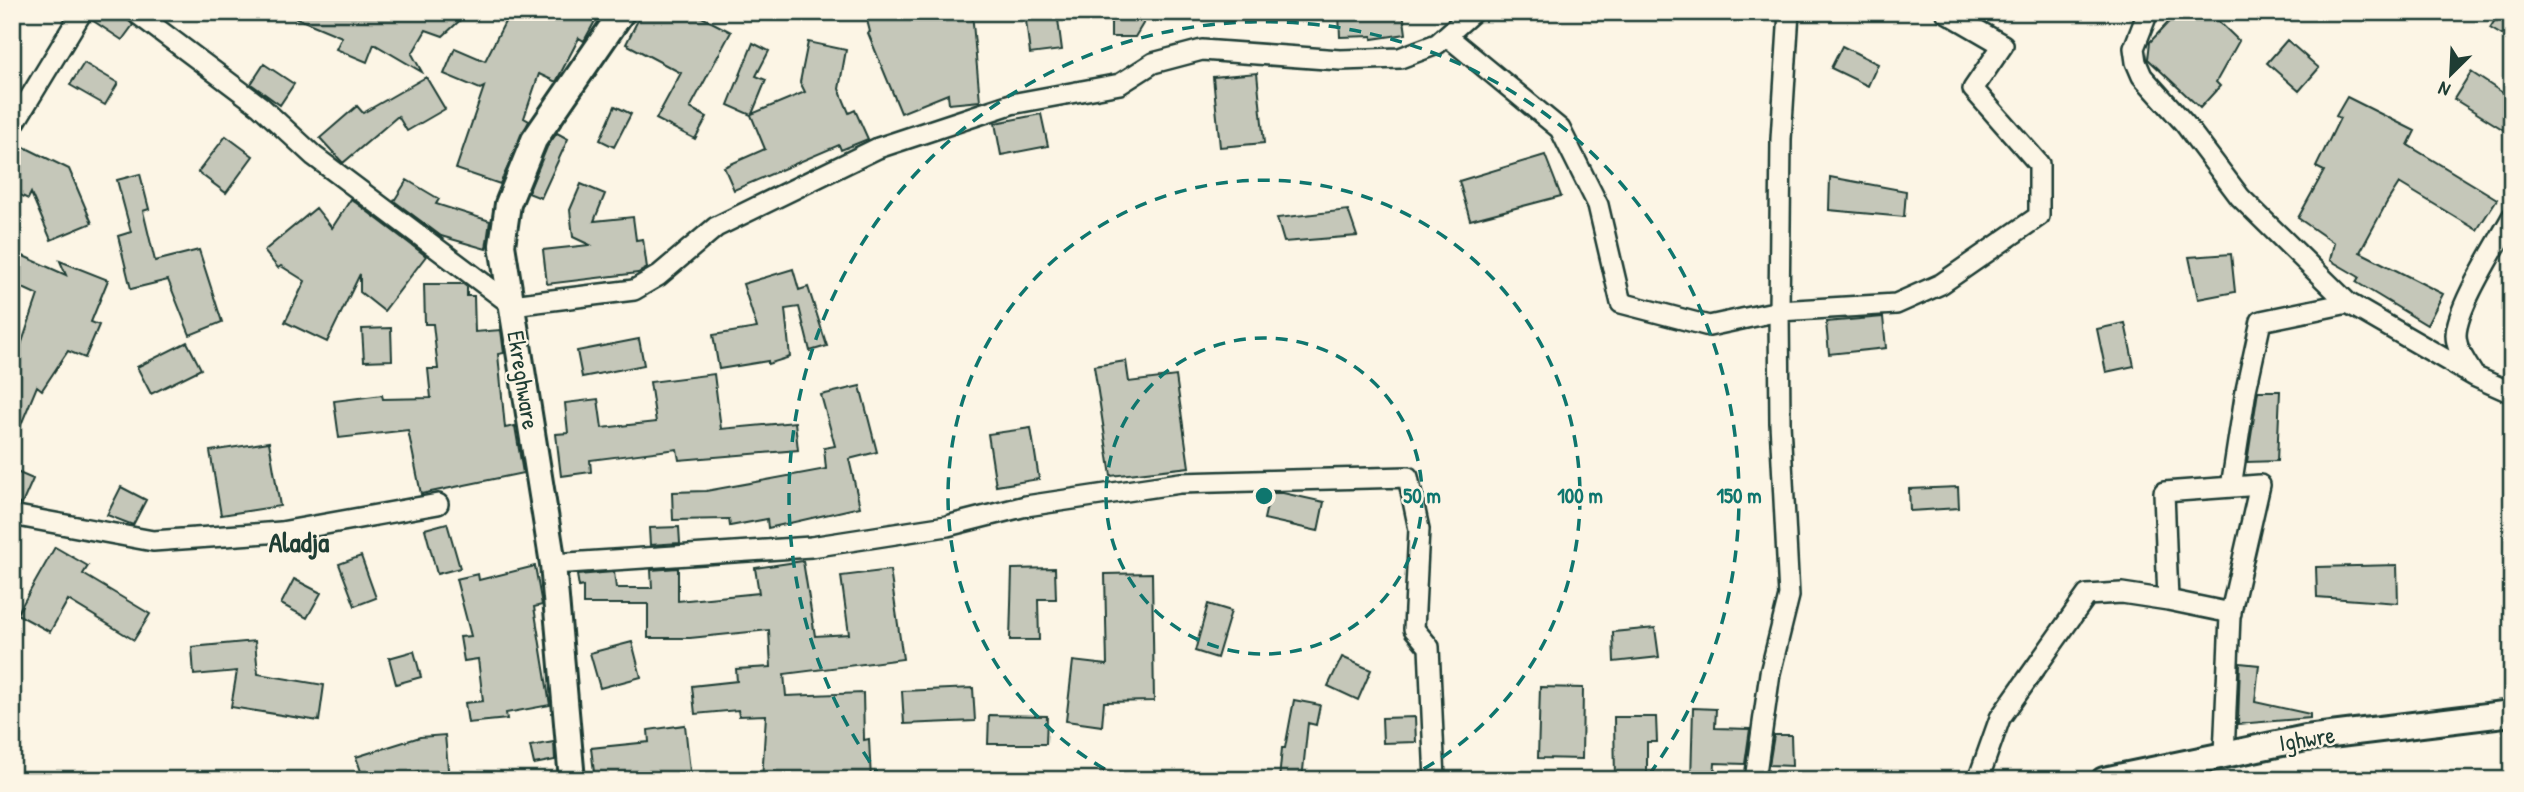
<svg xmlns="http://www.w3.org/2000/svg" width="2524" height="792" viewBox="0 0 2524 792" font-family="'Patrick Hand',sans-serif">
<rect width="100%" height="100%" fill="#fcf5e5"/>
<filter id="ink" filterUnits="userSpaceOnUse"><feTurbulence type="fractalNoise" baseFrequency=".0143" numOctaves="2"/><feDisplacementMap in="SourceGraphic" scale="14" xChannelSelector="R" yChannelSelector="G"/><feConvolveMatrix kernelMatrix="1 2 1 2 8 2 1 2 1" color-interpolation-filters="sRGB"/></filter>
<g filter="url(#ink)">
<path fill="#c5c7b9" stroke="#1f3d34" stroke-width="2" d="M 94,12 L 122,12 L 133,25 L 122,40 L 92,20 Z
M 282,12 L 469,12 L 443,36 L 426,30 L 412,54 L 422,72 L 374,44 L 367,62 L 336,49 L 342,37 Z
M 510,12 L 600,12 L 584,41 L 579,38 L 556,82 L 539,74 L 524,118 L 529,121 L 500,184 L 456,169 L 484,87 L 480,89 L 444,74 L 455,48 L 485,61 Z
M 642,12 L 692,12 L 731,32 L 690,108 L 707,117 L 695,139 L 656,119 L 681,73 L 626,44 Z
M 865,12 L 972,12 L 980,101 L 949,104 L 948,94 L 901,113 L 868,33 L 870,32 Z
M 1025,12 L 1057,12 L 1062,50 L 1030,54 Z
M 1111,12 L 1150,12 L 1135,37 L 1111,37 Z
M 1339,12 L 1403,12 L 1406,34 L 1372,39 L 1372,36 L 1340,37 Z
M 2178,12 L 2209,12 L 2239,41 L 2216,82 L 2220,86 L 2200,108 L 2148,59 L 2150,42 Z
M 2500,12 L 2512,12 L 2512,41 L 2490,28 Z
M 2287,40 L 2319,68 L 2299,91 L 2267,63 Z
M 808,42 L 846,50 L 839,89 L 849,113 L 855,110 L 868,139 L 841,150 L 839,145 L 734,190 L 724,167 L 765,149 L 751,115 L 728,105 L 753,43 L 769,51 L 756,76 L 766,80 L 752,114 L 805,92 L 800,82 Z
M 1842,46 L 1878,64 L 1868,86 L 1831,68 Z
M 84,63 L 118,83 L 105,105 L 70,85 Z
M 264,64 L 294,84 L 280,105 L 251,84 Z
M 2471,72 L 2512,99 L 2512,135 L 2454,99 Z
M 1257,73 L 1264,143 L 1220,147 L 1213,77 Z
M 426,77 L 445,109 L 407,131 L 398,116 L 343,163 L 320,138 L 357,106 L 363,113 Z
M 2347,97 L 2415,131 L 2408,145 L 2497,199 L 2477,230 L 2399,183 L 2387,202 L 2360,252 L 2443,294 L 2427,325 L 2356,282 L 2359,277 L 2330,260 L 2334,243 L 2298,218 L 2324,171 L 2316,167 L 2340,118 L 2336,116 Z
M 615,106 L 631,114 L 614,147 L 600,140 Z
M 1041,114 L 1048,146 L 1001,155 L 995,123 Z
M 557,133 L 568,139 L 541,198 L 528,193 L 547,147 Z
M 226,136 L 253,156 L 226,193 L 198,172 Z
M 12,141 L 69,169 L 92,223 L 51,240 L 31,193 L 28,199 L 12,191 Z
M 1545,155 L 1561,196 L 1470,220 L 1459,181 Z
M 140,174 L 149,209 L 143,211 L 155,261 L 199,250 L 222,322 L 190,335 L 168,280 L 131,289 L 118,236 L 131,232 L 117,180 Z
M 1830,177 L 1906,191 L 1904,217 L 1829,210 Z
M 407,180 L 439,199 L 436,204 L 490,221 L 486,249 L 441,236 L 394,201 Z
M 581,184 L 605,194 L 594,221 L 633,217 L 636,240 L 643,239 L 647,268 L 638,273 L 547,284 L 543,250 L 590,245 L 573,237 L 570,210 Z
M 351,199 L 426,256 L 384,311 L 360,292 L 360,274 L 327,342 L 285,322 L 305,281 L 281,266 L 278,268 L 264,251 L 316,208 L 332,228 Z
M 1348,210 L 1357,236 L 1284,242 L 1277,218 Z
M 12,251 L 66,275 L 60,261 L 108,280 L 91,322 L 99,325 L 85,358 L 68,351 L 42,390 L 37,386 L 13,444 L 12,344 L 20,348 L 38,295 L 12,283 Z
M 2231,254 L 2235,292 L 2198,299 L 2189,257 Z
M 793,269 L 799,290 L 808,287 L 827,346 L 810,351 L 799,307 L 785,309 L 790,357 L 768,364 L 768,361 L 719,369 L 713,335 L 757,328 L 743,284 Z
M 424,284 L 463,284 L 467,287 L 467,296 L 474,296 L 475,332 L 501,330 L 504,353 L 498,354 L 505,428 L 515,426 L 523,473 L 421,494 L 408,430 L 339,438 L 334,401 L 382,395 L 383,399 L 431,398 L 428,369 L 438,369 L 433,324 L 425,324 Z
M 1883,317 L 1886,348 L 1829,354 L 1826,322 Z
M 2125,323 L 2134,366 L 2106,372 L 2097,329 Z
M 391,328 L 392,360 L 364,361 L 362,329 Z
M 639,339 L 644,365 L 582,377 L 577,351 Z
M 187,342 L 201,369 L 151,394 L 137,367 Z
M 1126,361 L 1129,382 L 1176,376 L 1189,467 L 1111,476 L 1094,366 Z
M 714,374 L 721,429 L 795,422 L 798,450 L 679,460 L 677,449 L 590,460 L 591,472 L 561,476 L 556,434 L 568,433 L 565,403 L 598,399 L 602,428 L 656,422 L 650,382 Z
M 860,386 L 877,452 L 849,459 L 860,507 L 768,528 L 767,519 L 730,526 L 729,519 L 673,520 L 672,492 L 706,491 L 826,469 L 824,448 L 835,446 L 821,395 Z
M 2258,391 L 2280,391 L 2277,461 L 2247,462 Z
M 1031,428 L 1039,479 L 996,486 L 988,434 Z
M 269,442 L 280,506 L 221,515 L 210,451 Z
M 12,470 L 33,479 L 22,504 L 12,503 Z
M 121,487 L 146,500 L 133,525 L 107,515 Z
M 1958,487 L 1959,508 L 1910,511 L 1909,489 Z
M 1270,493 L 1283,493 L 1324,502 L 1318,531 L 1264,519 Z
M 447,523 L 460,568 L 437,574 L 425,529 Z
M 679,527 L 680,543 L 650,545 L 649,528 Z
M 55,547 L 88,566 L 83,574 L 150,614 L 134,640 L 68,600 L 50,632 L 17,614 Z
M 361,556 L 376,598 L 355,606 L 339,564 Z
M 803,561 L 815,636 L 849,634 L 841,576 L 890,570 L 903,659 L 784,674 L 786,696 L 863,693 L 864,740 L 869,739 L 871,780 L 762,780 L 766,715 L 739,716 L 738,710 L 695,714 L 692,686 L 737,681 L 736,669 L 771,667 L 769,630 L 690,638 L 648,638 L 648,604 L 583,604 L 583,586 L 579,587 L 577,575 L 614,572 L 616,588 L 652,588 L 651,570 L 678,568 L 678,601 L 759,593 L 755,568 Z
M 2397,565 L 2398,603 L 2317,597 L 2316,567 Z
M 535,566 L 542,605 L 534,607 L 550,705 L 506,713 L 507,719 L 468,723 L 465,703 L 483,701 L 478,659 L 464,661 L 460,637 L 471,636 L 456,579 L 478,574 L 479,580 Z
M 1055,568 L 1056,599 L 1038,599 L 1039,640 L 1010,640 L 1012,569 Z
M 1152,573 L 1154,701 L 1104,702 L 1102,726 L 1066,721 L 1073,661 L 1107,665 L 1105,574 Z
M 294,579 L 321,593 L 307,618 L 281,604 Z
M 1208,604 L 1231,611 L 1217,658 L 1195,651 Z
M 1655,628 L 1659,657 L 1614,662 L 1613,632 Z
M 255,641 L 258,674 L 324,685 L 319,721 L 231,707 L 237,671 L 194,675 L 192,647 Z
M 632,642 L 641,677 L 600,688 L 590,653 Z
M 414,651 L 421,677 L 396,684 L 389,658 Z
M 1342,657 L 1371,670 L 1358,700 L 1328,686 Z
M 2240,663 L 2259,665 L 2255,702 L 2310,714 L 2310,718 L 2238,724 Z
M 1540,687 L 1583,688 L 1582,759 L 1538,758 Z
M 973,688 L 975,721 L 904,724 L 902,691 Z
M 1294,700 L 1320,705 L 1316,725 L 1308,723 L 1302,780 L 1279,780 L 1282,748 L 1285,748 Z
M 1693,708 L 1716,709 L 1715,728 L 1750,729 L 1745,764 L 1715,763 L 1714,780 L 1691,780 Z
M 989,715 L 1047,716 L 1046,744 L 988,744 Z
M 1415,717 L 1416,742 L 1383,743 L 1382,718 Z
M 1614,717 L 1656,717 L 1657,742 L 1647,742 L 1647,780 L 1615,780 Z
M 685,725 L 691,780 L 595,780 L 591,748 L 649,742 L 648,730 Z
M 445,735 L 449,780 L 419,780 L 418,771 L 391,780 L 364,780 L 356,757 L 420,737 Z
M 1774,735 L 1791,735 L 1792,766 L 1769,765 Z
M 554,742 L 555,760 L 534,764 L 530,746 Z"/>
<g fill="none" stroke-linecap="round" stroke-linejoin="round">
<g stroke="#1f3d34" stroke-width="24">
<path id="minor" d="M 135,12 L 260,106 L 314,156 L 512,305 L 634,290 L 658,276 L 716,227 L 878,148 L 1011,104 L 1120,84 L 1153,63 L 1202,50 L 1340,60 L 1400,58 L 1437,44 L 1473,12
M 2148,12 L 2134,48 L 2136,62 L 2142,76 L 2185,124 L 2240,197 L 2348,303 L 2476,377 L 2512,393
M 1447,36 L 1560,129 L 1598,205 L 1621,303 L 1709,326 L 1779,311 L 1896,304 L 1941,284 L 2039,216 L 2039,164 L 1973,89 L 2003,45 L 1946,12
M 12,127 L 82,12
M 2473,374 C 2466,363 2456,349 2456,335 C 2457,306 2497,245 2512,217
M 2231,487 L 2246,390 L 2261,321 L 2348,303
M 12,515 L 153,541 L 281,532 L 438,504
M 553,564 L 811,547 L 947,526 L 1026,506 L 1180,483 L 1408,477 L 1419,529 L 1414,629 L 1429,647 L 1435,780
M 2168,600 L 2231,613
M 1755,780 L 1770,673 L 1789,596 L 1780,423 L 1779,311 L 1781,139 L 1789,12
M 1978,780 L 2000,718 L 2087,595 L 2122,593 L 2168,600 L 2164,492 L 2260,485 L 2230,616 L 2224,755"/>
</g>
<g stroke="#1f3d34" stroke-width="30">
<path id="tertiary" d="M 572,780 L 553,564 L 502,245 L 508,204 L 534,140 L 622,12
M 2104,780 L 2306,738 L 2512,713"/>
</g>
<use href="#minor" stroke="#fcf5e5" stroke-width="19"/>
<use href="#tertiary" stroke="#fcf5e5" stroke-width="24"/>
</g>
</g>
<g fill="none" stroke="#0f766e" stroke-width="3.5" stroke-dasharray="12 9">
<circle cx="1264" cy="496" r="158"/>
<path d="M1123 779A316 316 0 1 1 1405 779"/>
<path d="M882 779A475 475 0 1 1 1646 779"/>
</g>
<g text-anchor="middle" stroke-width="5" stroke-linejoin="round" paint-order="stroke">
<g font-size="24" fill="#1f3d34" stroke="#fcf5e5">
<text transform="translate(523 380) rotate(81)" y="8">Ekreghware</text>
<text transform="translate(2307 739) rotate(-9)" y="8">Ighwre</text>
</g>
<g font-size="28" font-weight="bold" fill="#1f3d34" stroke="#fcf5e5">
<text x="299" y="552">Aladja</text>
</g>
</g>
<circle cx="1264" cy="496" r="10" fill="#0f766e" stroke="#fcf5e5" stroke-width="3.5"/>
<g font-size="21" text-anchor="middle" font-weight="bold" fill="#0f766e" stroke="#fcf5e5" stroke-width="5" stroke-linejoin="round" paint-order="stroke">
<text x="1422" y="503">50 m</text>
<text x="1580" y="503">100 m</text>
<text x="1739" y="503">150 m</text>
</g>
<rect width="2524" height="792" fill="none" stroke="#fcf5e5" stroke-width="42"/>
<rect x="21" y="21" width="2482" height="750" fill="none" stroke="#1f3d34" stroke-width="2.5" filter="url(#ink)"/>
<g transform="translate(2451 74) rotate(204)" stroke="#fcf5e5" stroke-width="5" paint-order="stroke">
<path d="M0-5L12 26L0 18L-12 26Z" fill="#1f3d34"/>
<text y="-10" font-size="19" font-weight="bold" text-anchor="middle" fill="#1f3d34">N</text>
</g>
</svg>
